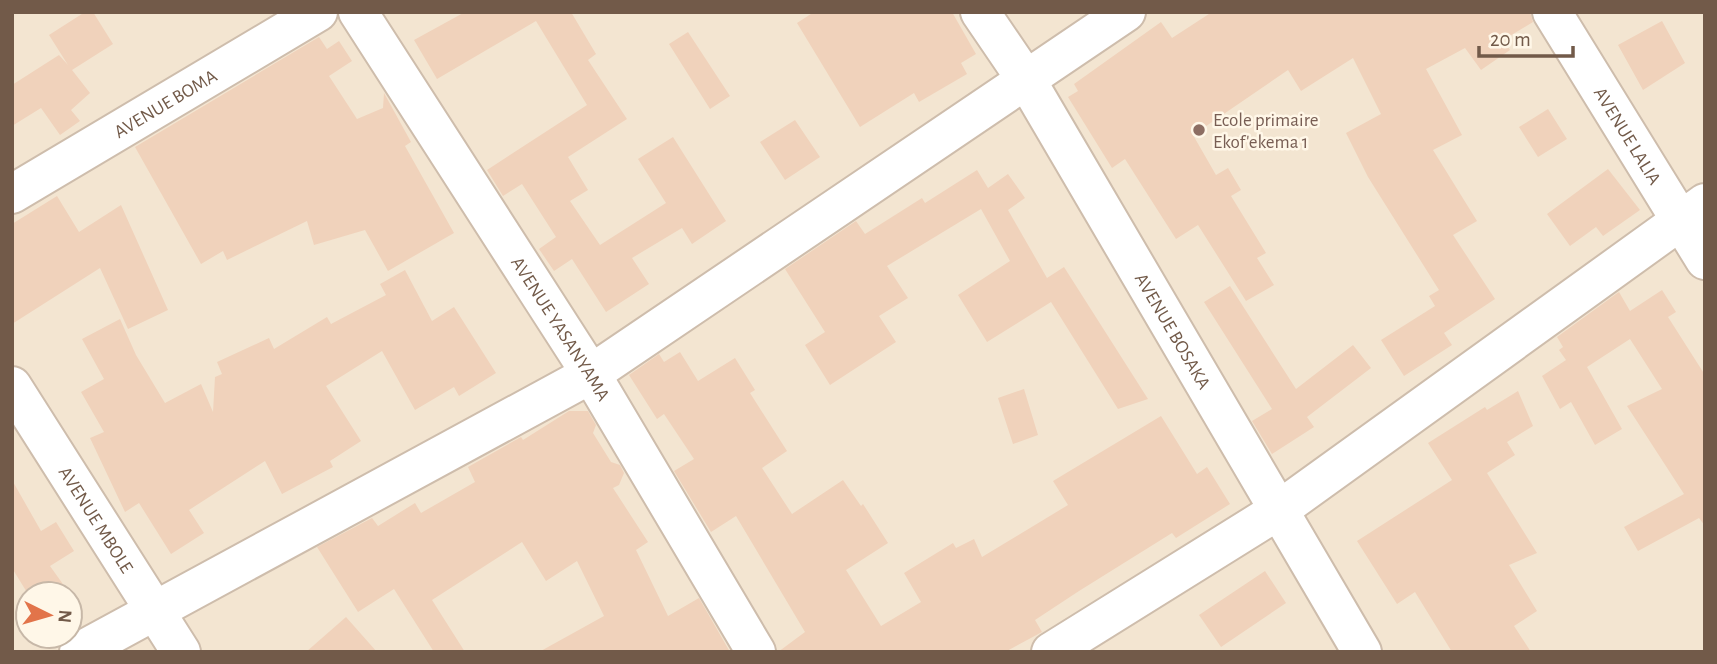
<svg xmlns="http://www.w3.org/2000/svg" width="1717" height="664" viewBox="0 0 1717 664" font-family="'Alegreya Sans',sans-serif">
<rect width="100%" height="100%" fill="#fbf3e2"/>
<path fill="#f3e5d1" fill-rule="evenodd" d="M 12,12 L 1705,12 L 1705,652 L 12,652 ZM 28,594 L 70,594 L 70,636 L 28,636 Z"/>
<path fill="#f0d2bb" d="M 85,12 L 93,12 L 113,44 L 72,70 L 90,93 L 71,110 L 80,121 L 60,135 L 41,108 L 12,126 L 12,85 L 59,55 L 68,65 L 49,35 Z
M 465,12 L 571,12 L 596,54 L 588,60 L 627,119 L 568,157 L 588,190 L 570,201 L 600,245 L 666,203 L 638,159 L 673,137 L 726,221 L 692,244 L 682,228 L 632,258 L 649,284 L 606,312 L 572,259 L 554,271 L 539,249 L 556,237 L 522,184 L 503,196 L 487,170 L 587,105 L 536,21 L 437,79 L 414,40 Z
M 814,12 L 952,12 L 976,54 L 961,63 L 967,74 L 919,102 L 914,93 L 860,127 L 797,23 Z
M 1212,12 L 1530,12 L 1533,22 L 1503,40 L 1510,50 L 1481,70 L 1465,48 L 1426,69 L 1462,135 L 1433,150 L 1477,221 L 1453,235 L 1495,299 L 1444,333 L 1452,345 L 1404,376 L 1381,340 L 1435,306 L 1429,296 L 1439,290 L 1368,177 L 1346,133 L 1381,114 L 1353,58 L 1301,91 L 1288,70 L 1193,135 L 1216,175 L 1228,168 L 1241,190 L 1231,196 L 1266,253 L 1257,258 L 1274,285 L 1246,301 L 1198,225 L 1176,239 L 1125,159 L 1112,168 L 1068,97 L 1078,91 L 1074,84 L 1161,22 L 1172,38 Z
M 1662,21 L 1685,63 L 1643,90 L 1618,45 Z
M 688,32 L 730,96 L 710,109 L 669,44 Z
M 319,37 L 327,49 L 339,41 L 352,61 L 329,76 L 357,119 L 383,108 L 384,93 L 411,142 L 405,146 L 454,233 L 388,271 L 365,230 L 314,245 L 307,221 L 227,260 L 223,251 L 201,264 L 135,147 Z
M 1548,109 L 1567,139 L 1538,157 L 1519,127 Z
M 795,120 L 820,157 L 785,180 L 760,142 Z
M 1608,169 L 1640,210 L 1603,236 L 1596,227 L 1570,246 L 1547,214 Z
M 977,170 L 988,188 L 1008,174 L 1025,198 L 1008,210 L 1047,278 L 1064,267 L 1148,399 L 1118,409 L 1051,302 L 987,342 L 958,295 L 1010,261 L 981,209 L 887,266 L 908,298 L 879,316 L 896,342 L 830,385 L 805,345 L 825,332 L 785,269 L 856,221 L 865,234 L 922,198 L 925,203 Z
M 57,196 L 79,232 L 121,205 L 168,310 L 128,329 L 100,268 L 12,324 L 12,224 Z
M 405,270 L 432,321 L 454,307 L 496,373 L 459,396 L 454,387 L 415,410 L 382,351 L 326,386 L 361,441 L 330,461 L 333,467 L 282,494 L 265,461 L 189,510 L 204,533 L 171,554 L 139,503 L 125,512 L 90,438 L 104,432 L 81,392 L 104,379 L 82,339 L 120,319 L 136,355 L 165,403 L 201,384 L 213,412 L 215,377 L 222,374 L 217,362 L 269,338 L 274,349 L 327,317 L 331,324 L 386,295 L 380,284 Z
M 1230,286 L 1296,389 L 1353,345 L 1371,368 L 1307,417 L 1314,427 L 1272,454 L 1252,421 L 1272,409 L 1204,302 Z
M 1662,290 L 1676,312 L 1668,317 L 1705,375 L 1705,526 L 1699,518 L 1638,551 L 1624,527 L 1684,494 L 1627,406 L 1662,389 L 1630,339 L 1587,367 L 1622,429 L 1595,445 L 1571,402 L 1560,409 L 1542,376 L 1566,360 L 1559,350 L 1563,347 L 1557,337 L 1616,294 L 1619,292 L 1630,311 Z
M 680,352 L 698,381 L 735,358 L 755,390 L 750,393 L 787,451 L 762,468 L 792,514 L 843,480 L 861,506 L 863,504 L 888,543 L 846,570 L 881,626 L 921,602 L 904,573 L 953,543 L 956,548 L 974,539 L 982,557 L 1068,505 L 1053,481 L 1161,416 L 1197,474 L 1207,467 L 1230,504 L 1176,538 L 1172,533 L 1079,591 L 1035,620 L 1042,632 L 1005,652 L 778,652 L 805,632 L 736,516 L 711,532 L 674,471 L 694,459 L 664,414 L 657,419 L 629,375 L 659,354 L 664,362 Z
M 1024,389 L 1038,435 L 1013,444 L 998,398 Z
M 1518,391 L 1533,426 L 1507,442 L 1515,455 L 1487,473 L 1537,553 L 1509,565 L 1537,611 L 1514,626 L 1531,652 L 1452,652 L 1415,592 L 1397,604 L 1357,541 L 1452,480 L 1428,443 L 1485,407 L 1487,410 Z
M 569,411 L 588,411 L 596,425 L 593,433 L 611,462 L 620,465 L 624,473 L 619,485 L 613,488 L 648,542 L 636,550 L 668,616 L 699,598 L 730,652 L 539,652 L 604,616 L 577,561 L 546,581 L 522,542 L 432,600 L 465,652 L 434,652 L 394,589 L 358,612 L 317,547 L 372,518 L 378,526 L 415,503 L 421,513 L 475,482 L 468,467 L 521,437 L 523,440 Z
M 12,480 L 41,531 L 56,522 L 74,551 L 50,566 L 70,594 L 28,594 L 12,568 Z
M 1265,571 L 1286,603 L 1221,647 L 1199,615 Z
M 346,617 L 377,652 L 306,652 Z"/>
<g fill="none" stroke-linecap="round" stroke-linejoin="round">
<g stroke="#cebdac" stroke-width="42">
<g id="minor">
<path id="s1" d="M 358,12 L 591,374 L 756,652"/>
<path id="s2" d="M 980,12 L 1027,81 L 1362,652"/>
<path id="s3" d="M 1552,12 L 1705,260"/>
<path id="s4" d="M 12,194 L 318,12"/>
<path id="s5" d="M 12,386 L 181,652"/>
<path d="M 79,652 L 591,374 L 1126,12"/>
<path d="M 1051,652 L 1279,510 L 1705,203"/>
</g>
</g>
<use href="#minor" stroke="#fff" stroke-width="38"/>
</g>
<circle fill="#8d6e63" stroke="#fff7e8" stroke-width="2.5" cx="1199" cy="130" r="7"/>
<g text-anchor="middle" stroke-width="5" stroke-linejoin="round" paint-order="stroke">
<g font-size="19" fill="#725a49" stroke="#fff7e8">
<text dy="7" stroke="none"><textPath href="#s4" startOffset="178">AVENUE BOMA</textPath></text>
<text dy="7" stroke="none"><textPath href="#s3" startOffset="145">AVENUE LALIA</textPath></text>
<text dy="7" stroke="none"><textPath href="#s1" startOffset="376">AVENUE YASANYAMA</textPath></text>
<text dy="7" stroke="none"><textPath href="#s2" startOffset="373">AVENUE BOSAKA</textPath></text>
<text dy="7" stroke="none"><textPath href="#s5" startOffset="158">AVENUE MBOLE</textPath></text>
</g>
<g font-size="19" fill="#785e54" stroke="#fff7e8" text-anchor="start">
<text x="1213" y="126">Ecole primaire<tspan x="1213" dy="22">Ekof'ekema 1</tspan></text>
</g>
</g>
<rect width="1717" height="664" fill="none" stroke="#725a49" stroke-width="28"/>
<g transform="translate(49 615) rotate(95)"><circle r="33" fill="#fff7e8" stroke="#c7b8a8" stroke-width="2"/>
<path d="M0-5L12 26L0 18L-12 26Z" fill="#e2744a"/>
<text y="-10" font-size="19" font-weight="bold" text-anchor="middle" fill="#725a49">N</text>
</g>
<path d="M1479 46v10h94v-10" fill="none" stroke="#725a49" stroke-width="3.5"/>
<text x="1490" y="46" font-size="21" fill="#725a49" stroke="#fff7e8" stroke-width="5" paint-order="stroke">20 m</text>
</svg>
